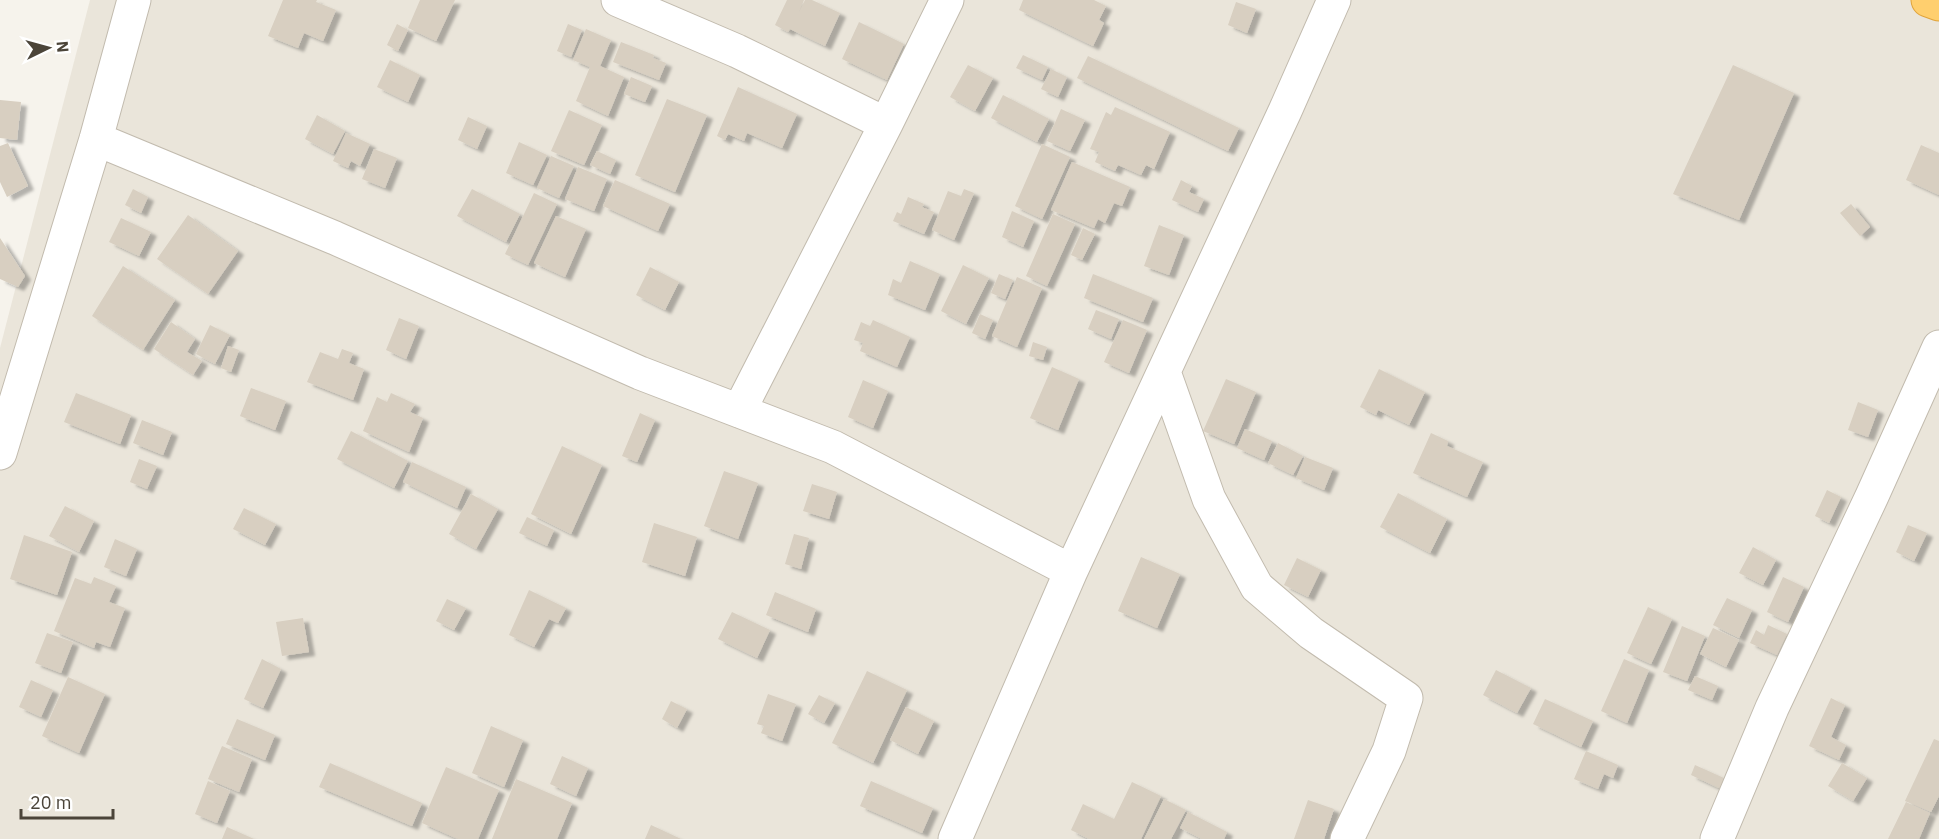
<svg xmlns="http://www.w3.org/2000/svg" width="1939" height="839" viewBox="0 0 1939 839" font-family="'IBM Plex Sans',sans-serif">
<defs>
<filter id="shadow"><feDropShadow dx="6" dy="4" stdDeviation="1.5" flood-color="#0004"/></filter>
</defs>
<rect width="100%" height="100%" fill="#f6f3ec"/>
<path fill="#eae5da" d="M 90,0 L 1939,0 L 1939,839 L 0,839 L 0,348 Z"/>
<path fill="#d8cfc1" filter="url(#shadow)" d="M 283,0 L 317,0 L 316,2 L 336,10 L 323,41 L 304,33 L 298,48 L 268,36 Z
M 420,0 L 455,0 L 436,41 L 408,28 Z
M 787,0 L 804,0 L 799,12 L 805,0 L 812,0 L 840,13 L 825,46 L 790,29 L 788,32 L 775,25 Z
M 1023,0 L 1094,0 L 1106,6 L 1099,20 L 1104,23 L 1093,46 L 1019,10 Z
M 1236,2 L 1256,9 L 1247,33 L 1228,25 Z
M 859,22 L 904,44 L 887,80 L 842,59 Z
M 397,24 L 408,30 L 398,51 L 387,45 Z
M 568,24 L 582,30 L 571,57 L 557,51 Z
M 586,29 L 611,40 L 600,66 L 624,77 L 608,116 L 576,101 L 590,67 L 573,60 Z
M 621,42 L 654,55 L 653,58 L 666,63 L 659,80 L 613,62 Z
M 1023,55 L 1048,67 L 1042,80 L 1016,68 Z
M 1088,56 L 1239,128 L 1228,151 L 1077,78 Z
M 390,60 L 420,75 L 408,102 L 377,87 Z
M 968,65 L 993,78 L 975,111 L 950,97 Z
M 1733,65 L 1794,93 L 1739,220 L 1673,194 Z
M 1051,69 L 1067,77 L 1058,97 L 1041,89 Z
M 631,77 L 652,86 L 645,102 L 624,94 Z
M 738,87 L 797,114 L 782,148 L 747,133 L 744,141 L 728,134 L 725,140 L 717,136 Z
M 1003,95 L 1049,119 L 1037,142 L 991,118 Z
M 667,99 L 707,115 L 675,192 L 635,175 Z
M 0,100 L 21,102 L 17,140 L 0,138 Z
M 1115,107 L 1170,132 L 1154,169 L 1146,165 L 1141,175 L 1118,165 L 1115,171 L 1095,162 L 1099,152 L 1090,149 L 1106,112 L 1111,115 Z
M 1061,109 L 1085,120 L 1070,151 L 1047,141 Z
M 569,110 L 602,125 L 584,165 L 551,151 Z
M 317,115 L 345,131 L 333,154 L 305,139 Z
M 468,117 L 487,126 L 477,149 L 458,140 Z
M 346,133 L 370,144 L 360,166 L 351,161 L 348,168 L 333,161 Z
M 519,142 L 547,155 L 533,185 L 506,173 Z
M 8,143 L 28,186 L 7,197 L 0,182 L 0,146 Z
M 1042,144 L 1070,157 L 1042,219 L 1015,206 Z
M 1921,145 L 1939,153 L 1939,195 L 1906,180 Z
M 374,149 L 397,158 L 385,188 L 362,179 Z
M 597,151 L 616,160 L 610,174 L 590,165 Z
M 551,156 L 574,166 L 559,198 L 537,188 Z
M 1072,162 L 1130,187 L 1122,206 L 1114,203 L 1105,223 L 1098,219 L 1094,228 L 1051,210 Z
M 578,167 L 607,179 L 594,211 L 565,199 Z
M 615,180 L 670,204 L 658,231 L 603,206 Z
M 1181,180 L 1192,186 L 1189,192 L 1204,199 L 1198,212 L 1172,200 Z
M 133,189 L 148,197 L 141,213 L 125,205 Z
M 472,189 L 520,214 L 506,242 L 457,216 Z
M 964,189 L 974,193 L 954,240 L 932,230 L 948,191 L 961,196 Z
M 534,193 L 557,204 L 528,265 L 505,254 Z
M 908,197 L 924,204 L 922,207 L 934,212 L 924,234 L 893,221 L 897,212 L 901,214 Z
M 1851,204 L 1870,227 L 1860,236 L 1840,213 Z
M 1012,211 L 1034,221 L 1023,247 L 1002,237 Z
M 1053,214 L 1075,224 L 1047,286 L 1026,276 Z
M 188,215 L 238,251 L 208,294 L 157,259 Z
M 556,216 L 586,229 L 565,277 L 534,263 Z
M 121,218 L 151,232 L 139,256 L 109,242 Z
M 1159,225 L 1184,235 L 1169,275 L 1144,266 Z
M 1083,228 L 1095,234 L 1082,260 L 1071,255 Z
M 0,238 L 25,276 L 18,287 L 0,279 Z
M 910,261 L 940,274 L 925,310 L 888,295 L 893,279 L 901,283 Z
M 963,265 L 989,278 L 966,324 L 941,311 Z
M 123,266 L 175,300 L 143,350 L 92,316 Z
M 650,267 L 679,282 L 665,310 L 636,295 Z
M 999,274 L 1013,280 L 1005,299 L 991,293 Z
M 1093,274 L 1153,298 L 1143,322 L 1084,298 Z
M 1017,277 L 1042,288 L 1017,347 L 992,336 Z
M 1096,310 L 1119,319 L 1111,339 L 1088,329 Z
M 980,314 L 993,320 L 985,339 L 972,333 Z
M 399,318 L 419,326 L 406,359 L 386,350 Z
M 873,320 L 910,337 L 897,367 L 860,351 L 863,343 L 854,340 L 861,322 L 870,326 Z
M 1123,320 L 1147,330 L 1129,373 L 1104,362 Z
M 171,322 L 195,339 L 187,352 L 202,361 L 193,375 L 154,349 Z
M 210,325 L 230,335 L 215,364 L 196,354 Z
M 1033,342 L 1047,347 L 1043,360 L 1029,356 Z
M 228,346 L 239,350 L 231,372 L 221,368 Z
M 342,349 L 353,353 L 349,363 L 364,369 L 353,400 L 307,382 L 320,352 L 338,359 Z
M 1052,367 L 1079,379 L 1058,430 L 1030,418 Z
M 1379,369 L 1425,392 L 1409,425 L 1378,410 L 1376,415 L 1360,407 Z
M 1226,379 L 1256,392 L 1234,444 L 1203,431 Z
M 863,380 L 888,391 L 873,428 L 848,417 Z
M 251,388 L 286,401 L 275,430 L 240,416 Z
M 76,393 L 131,415 L 120,444 L 64,422 Z
M 391,393 L 415,404 L 410,412 L 423,418 L 409,452 L 363,431 L 377,397 L 387,402 Z
M 1858,402 L 1878,410 L 1868,437 L 1848,430 Z
M 640,413 L 655,420 L 637,462 L 622,456 Z
M 142,420 L 172,432 L 163,455 L 133,443 Z
M 1245,429 L 1272,441 L 1264,460 L 1237,448 Z
M 351,431 L 408,461 L 394,488 L 337,459 Z
M 1431,433 L 1448,441 L 1447,446 L 1483,462 L 1467,497 L 1413,473 Z
M 1278,443 L 1303,456 L 1293,475 L 1268,463 Z
M 562,446 L 602,465 L 571,534 L 531,514 Z
M 1305,457 L 1333,468 L 1324,490 L 1296,478 Z
M 139,459 L 157,466 L 147,489 L 130,482 Z
M 412,462 L 466,487 L 457,508 L 403,482 Z
M 724,471 L 758,483 L 738,539 L 704,526 Z
M 812,484 L 837,492 L 829,519 L 803,511 Z
M 1827,490 L 1841,497 L 1829,523 L 1815,516 Z
M 1398,493 L 1447,519 L 1430,553 L 1380,527 Z
M 471,494 L 498,509 L 476,549 L 449,534 Z
M 65,506 L 94,521 L 79,552 L 49,536 Z
M 244,508 L 276,524 L 265,545 L 233,529 Z
M 527,517 L 554,530 L 547,546 L 519,533 Z
M 654,523 L 697,537 L 685,576 L 642,562 Z
M 1908,525 L 1927,533 L 1914,561 L 1896,552 Z
M 794,534 L 809,538 L 801,569 L 785,564 Z
M 24,535 L 72,552 L 57,595 L 10,579 Z
M 115,539 L 137,549 L 126,576 L 104,567 Z
M 1753,547 L 1776,560 L 1763,585 L 1739,573 Z
M 1141,557 L 1180,574 L 1157,628 L 1118,611 Z
M 1297,558 L 1321,570 L 1308,597 L 1284,585 Z
M 94,577 L 116,586 L 109,602 L 125,608 L 110,647 L 96,642 L 94,648 L 54,631 L 75,578 L 91,584 Z
M 1783,577 L 1804,587 L 1788,622 L 1767,612 Z
M 529,590 L 566,608 L 558,623 L 549,619 L 534,647 L 509,635 Z
M 775,592 L 816,609 L 808,632 L 766,615 Z
M 1727,598 L 1752,610 L 1739,638 L 1713,625 Z
M 447,599 L 466,608 L 454,630 L 436,621 Z
M 1648,607 L 1672,619 L 1651,664 L 1627,653 Z
M 732,612 L 770,630 L 757,658 L 718,639 Z
M 303,618 L 309,652 L 282,656 L 276,622 Z
M 1768,625 L 1787,634 L 1777,655 L 1750,643 L 1756,630 L 1764,635 Z
M 1682,626 L 1705,636 L 1687,681 L 1663,672 Z
M 1713,628 L 1739,640 L 1726,667 L 1700,654 Z
M 47,633 L 73,642 L 61,673 L 35,663 Z
M 262,659 L 281,669 L 263,708 L 244,699 Z
M 1624,659 L 1649,670 L 1627,723 L 1601,711 Z
M 1496,670 L 1531,688 L 1517,713 L 1483,695 Z
M 867,671 L 907,690 L 873,763 L 832,743 Z
M 1695,676 L 1718,686 L 1712,700 L 1688,690 Z
M 68,677 L 105,694 L 79,753 L 42,736 Z
M 31,680 L 53,690 L 41,717 L 19,707 Z
M 768,694 L 796,704 L 782,741 L 761,733 L 764,726 L 757,724 Z
M 819,695 L 835,703 L 824,723 L 808,714 Z
M 1831,698 L 1845,705 L 1831,737 L 1846,745 L 1839,760 L 1809,746 Z
M 1545,699 L 1593,721 L 1581,747 L 1533,724 Z
M 671,701 L 687,709 L 677,728 L 662,719 Z
M 906,707 L 934,721 L 918,754 L 890,740 Z
M 237,719 L 275,735 L 265,760 L 226,744 Z
M 491,726 L 523,740 L 504,787 L 472,773 Z
M 1934,739 L 1939,741 L 1939,796 L 1931,812 L 1905,801 Z
M 222,746 L 252,759 L 239,792 L 208,779 Z
M 1586,751 L 1618,765 L 1613,778 L 1604,774 L 1598,789 L 1574,779 Z
M 562,756 L 588,768 L 576,796 L 550,784 Z
M 330,763 L 422,803 L 412,826 L 319,787 Z
M 1842,763 L 1867,778 L 1853,801 L 1828,786 Z
M 1695,765 L 1726,779 L 1721,789 L 1691,775 Z
M 446,767 L 499,790 L 478,839 L 458,839 L 422,823 Z
M 516,779 L 572,803 L 557,839 L 492,839 Z
M 208,781 L 230,791 L 217,823 L 195,814 Z
M 871,781 L 933,808 L 922,833 L 860,806 Z
M 1132,782 L 1161,796 L 1141,839 L 1089,839 L 1071,830 L 1083,804 L 1114,819 Z
M 1164,799 L 1186,810 L 1171,839 L 1144,839 Z
M 1308,800 L 1334,809 L 1324,839 L 1294,839 Z
M 1906,802 L 1930,813 L 1919,839 L 1888,839 Z
M 1188,812 L 1227,832 L 1224,839 L 1202,839 L 1180,828 Z
M 651,825 L 681,839 L 645,839 Z
M 227,827 L 254,839 L 222,839 Z"/>
<g fill="none" stroke-linecap="round" stroke-linejoin="round">
<g stroke="#c2bbae" stroke-width="35">
<path id="minor" d="M 618,0 L 737,51 L 886,124 L 947,0
M 96,139 L 335,238 L 640,373 L 833,447 L 1071,571
M 1164,372 L 1209,499 L 1257,587 L 1311,633 L 1406,698 L 1389,751 L 1347,839
M 739,411 L 886,124
M 0,453 L 96,139 L 134,0
M 955,839 L 1071,571 L 1285,111 L 1334,0
M 1717,839 L 1772,708 L 1872,496 L 1939,347"/>
</g>
<g stroke="#e0a43c" stroke-width="35">
<path id="highway" d="M 1928,0 L 1939,4"/>
</g>
<use href="#minor" stroke="#fff" stroke-width="33"/>
<use href="#highway" stroke="#ffcf6e" stroke-width="33"/>
</g>
<g transform="translate(48 48) rotate(85)" stroke="#ffffff" stroke-width="4.5" paint-order="stroke">
<path d="M0-4.5L10 22L0 15L-10 22Z" fill="#4b4439"/>
<text y="-9" font-size="16" font-weight="bold" text-anchor="middle" fill="#4b4439">N</text>
</g>
<path d="M21 809v9h92v-9" fill="none" stroke="#4b4439" stroke-width="3"/>
<text x="30" y="809" font-size="18" fill="#4b4439" stroke="#ffffff" stroke-width="4.5" paint-order="stroke">20 m</text>
</svg>
